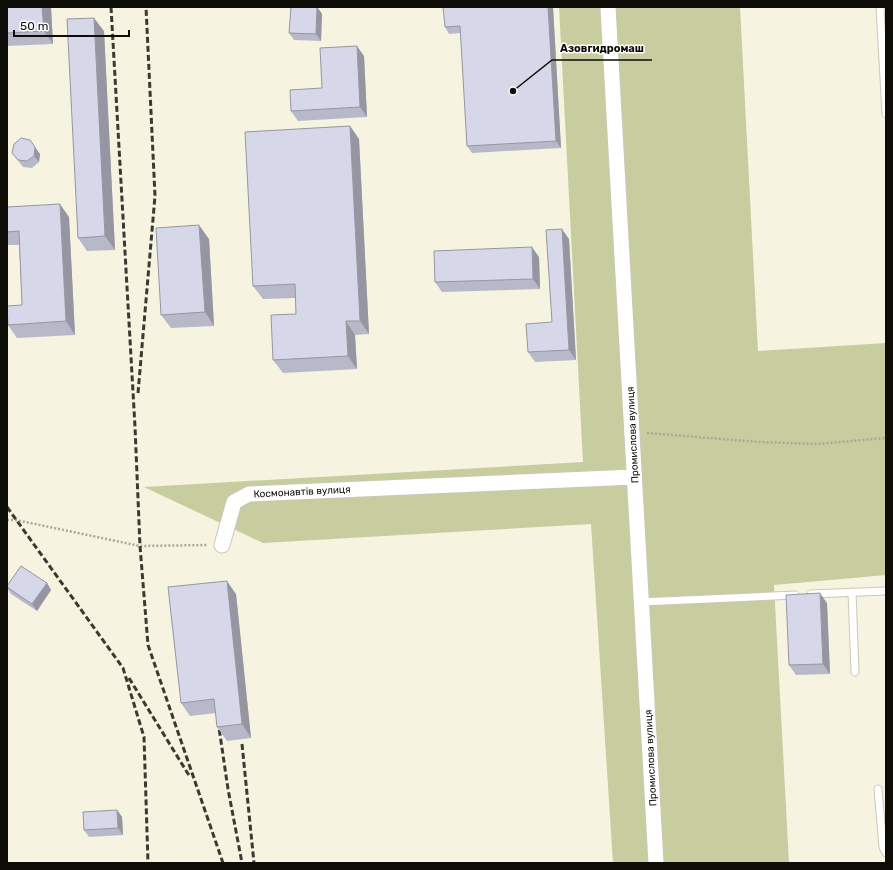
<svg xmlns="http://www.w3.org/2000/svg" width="893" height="870" viewBox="0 0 893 870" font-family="Rubik,sans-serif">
<rect width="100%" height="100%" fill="#f7f3e1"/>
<path fill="#c8cd9f" d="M 559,7 L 740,7 L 758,351 L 886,343 L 886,575 L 774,585 L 789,863 L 613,863 L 591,524 L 263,543 L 144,487 L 583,462 Z"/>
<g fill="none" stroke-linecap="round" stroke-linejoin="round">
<g stroke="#ccc8b7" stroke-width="9">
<path id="lane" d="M 880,7 L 886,114
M 852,592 L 855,672
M 811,594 L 886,591
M 641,602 L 795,595
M 878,789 L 883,847 L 886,853"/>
</g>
<g stroke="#ccc8b7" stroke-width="17">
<path id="street" d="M 608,7 L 656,863
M 222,545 L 234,502 L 249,494 L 634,477"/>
</g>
<path stroke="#aba89a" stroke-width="2.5" stroke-dasharray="2 2" stroke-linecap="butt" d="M 647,433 L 759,442 L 818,444 L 886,438
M 7,520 L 16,520 L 140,546 L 208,545"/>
<use href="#lane" stroke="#fff" stroke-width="7"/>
<use href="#street" stroke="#fff" stroke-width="15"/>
<path stroke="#3b3931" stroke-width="3" stroke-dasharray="6 3" stroke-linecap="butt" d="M 111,7 L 135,427 L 140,546 L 148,645 L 223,863
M 138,393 L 155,196 L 146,7
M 7,507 L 123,668 L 144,737 L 148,863
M 129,678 L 190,777
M 218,721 L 228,789 L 242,863
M 242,744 L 254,863"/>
</g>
<path fill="#b8b9c8" d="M 7,7 L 51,7 L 53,44 L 7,46 Z
M 317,7 L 322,14 L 321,41 L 294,40 L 289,33 Z
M 443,7 L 553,7 L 561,148 L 472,153 L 467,146 L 461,33 L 449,34 L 445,27 Z
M 104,31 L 115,250 L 87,251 L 78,238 Z
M 364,56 L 367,117 L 298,121 L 291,111 L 322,88 Z
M 350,126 L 359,139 L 369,334 L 355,335 L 357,369 L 283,373 L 273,360 L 296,314 L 295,298 L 263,299 L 253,286 Z
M 12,153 L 40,154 L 39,162 L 32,168 L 23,167 Z
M 7,207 L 69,217 L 75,335 L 17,338 L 8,325 L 22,305 L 19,245 L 7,245 Z
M 209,239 L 214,326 L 171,328 L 161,315 Z
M 569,239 L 576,360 L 535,362 L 528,352 L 552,322 Z
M 539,257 L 540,289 L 442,292 L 435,282 Z
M 47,583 L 51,590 L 37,611 L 11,594 L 7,588 Z
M 236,594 L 251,738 L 227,741 L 217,727 L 216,713 L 190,716 L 181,703 Z
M 827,603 L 830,674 L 796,675 L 789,665 Z
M 117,810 L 122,817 L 123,835 L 89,837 L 84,830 Z"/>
<path fill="#9696a3" d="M 42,7 L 51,7 L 53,44 L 44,31 Z
M 317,7 L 322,14 L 321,41 L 316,34 Z
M 548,7 L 553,7 L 561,148 L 556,141 Z
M 94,18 L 104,31 L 115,250 L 105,236 Z
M 357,46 L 364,56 L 367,117 L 360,107 Z
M 350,126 L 359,139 L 369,334 L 360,321 Z
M 35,147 L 40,154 L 39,162 L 34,156 Z
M 60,204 L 69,217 L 75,335 L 66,321 Z
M 199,225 L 209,239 L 214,326 L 205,312 Z
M 562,229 L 569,239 L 576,360 L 569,350 Z
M 532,247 L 539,257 L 540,289 L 533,279 Z
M 346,321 L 355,335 L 357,369 L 348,356 Z
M 227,581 L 236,594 L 251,738 L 242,724 Z
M 47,583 L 51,590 L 37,611 L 32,604 Z
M 820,593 L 827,603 L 830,674 L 823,664 Z
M 117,810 L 122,817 L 123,835 L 118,828 Z"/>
<path fill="#d6d7e9" stroke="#9696a3" d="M 7,7 L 42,7 L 44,31 L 7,33 Z
M 291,7 L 317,7 L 316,34 L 289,33 Z
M 443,7 L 548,7 L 556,141 L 467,146 L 460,26 L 445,27 Z
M 94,18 L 105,236 L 78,238 L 67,19 Z
M 357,46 L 360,107 L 291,111 L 290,90 L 322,88 L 320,48 Z
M 350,126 L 360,321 L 346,321 L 348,356 L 273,360 L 271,315 L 296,314 L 295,284 L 253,286 L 245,132 Z
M 21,138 L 30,140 L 35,147 L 34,156 L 27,161 L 18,160 L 12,153 L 14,144 Z
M 60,204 L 66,321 L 8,325 L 7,306 L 22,305 L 19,231 L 7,232 L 7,207 Z
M 199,225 L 205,312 L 161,315 L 156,228 Z
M 562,229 L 569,350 L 528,352 L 526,324 L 552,322 L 546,230 Z
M 532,247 L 533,279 L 435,282 L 434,251 Z
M 21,566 L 47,583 L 32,604 L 7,587 L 7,586 Z
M 227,581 L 242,724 L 217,727 L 214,699 L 181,703 L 168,587 Z
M 820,593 L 823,664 L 789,665 L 786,595 Z
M 117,810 L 118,828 L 84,830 L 83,812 Z"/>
<g text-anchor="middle" stroke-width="3" stroke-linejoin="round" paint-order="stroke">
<g font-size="10" fill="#0d0c06" stroke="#fff">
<text transform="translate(632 435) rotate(-93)" y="4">Промислова вулиця</text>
<text transform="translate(302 491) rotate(-3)" y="4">Космонавтів вулиця</text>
<text transform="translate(650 758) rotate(-93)" y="4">Промислова вулиця</text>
</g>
</g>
<path fill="none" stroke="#0d0c06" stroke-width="1.5" d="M513 91L552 60H652"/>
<circle fill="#0d0c06" stroke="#fff" stroke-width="1.5" cx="513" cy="91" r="4"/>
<g font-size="11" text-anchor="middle" font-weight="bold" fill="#0d0c06" stroke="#fff" stroke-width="3" stroke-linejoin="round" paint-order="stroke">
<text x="602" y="52">Азовгидромаш</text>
</g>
<rect width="893" height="870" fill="none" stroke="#0d0c06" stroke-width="16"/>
<path d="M14 30v6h115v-6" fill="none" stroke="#0d0c06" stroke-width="2"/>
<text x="20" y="30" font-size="12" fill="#0d0c06" stroke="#ffffff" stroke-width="3" paint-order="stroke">50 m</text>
</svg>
